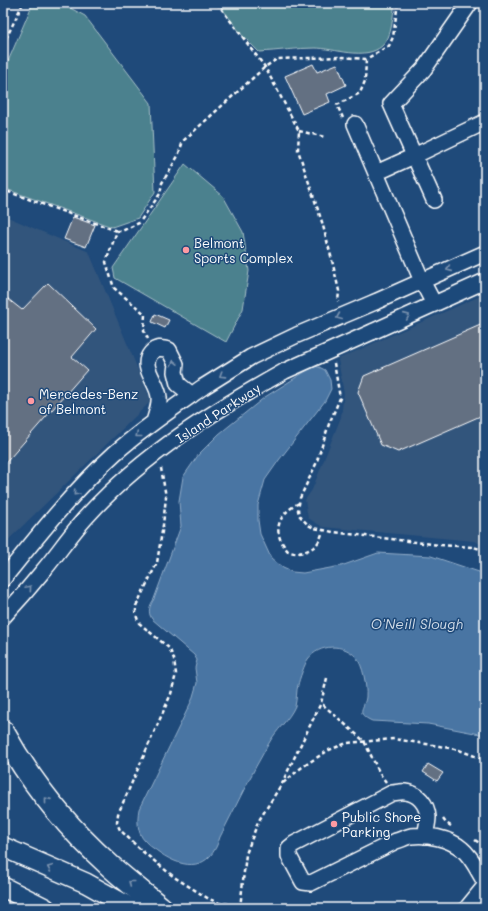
<svg xmlns="http://www.w3.org/2000/svg" width="488" height="911" viewBox="0 0 488 911" font-family="Mali,sans-serif">
<rect width="100%" height="100%" fill="#1f4a7a"/>
<filter id="ink" filterUnits="userSpaceOnUse"><feTurbulence type="fractalNoise" baseFrequency=".025" numOctaves="2"/><feDisplacementMap in="SourceGraphic" scale="8" xChannelSelector="R" yChannelSelector="G"/><feConvolveMatrix kernelMatrix="1 2 1 2 8 2 1 2 1" color-interpolation-filters="sRGB"/></filter>
<g filter="url(#ink)">
<path fill="#33557c" d="M 3,215 L 89,252 L 151,401 L 3,545 Z
M 485,294 L 485,546 L 474,541 L 323,527 L 308,518 L 305,500 L 312,490 L 341,417 L 344,394 L 338,359 Z"/>
<path fill="#4c818e" stroke="#a6c0c6" d="M 33,3 L 61,3 L 85,16 L 151,103 L 155,192 L 138,218 L 112,227 L 3,188 L 3,73 Z
M 218,3 L 395,3 C 392,17 393,36 382,46 C 365,61 334,48 315,48 C 297,48 278,51 259,52 L 242,35 Z
M 185,164 L 223,196 L 243,232 L 249,271 L 243,309 L 226,342 L 115,278 L 113,268 Z"/>
<path fill="#4875a3" stroke="#91acc8" d="M 314,366 L 319,367 L 325,370 L 330,380 L 331,389 L 325,401 L 279,460 L 265,480 L 258,505 L 258,520 L 260,534 L 271,558 L 283,568 L 292,572 L 303,573 L 341,566 L 378,553 L 431,556 L 485,574 L 485,735 L 428,724 L 372,721 C 354,713 365,708 366,697 C 367,686 363,665 356,657 C 344,643 319,644 308,659 C 305,663 299,680 298,685 C 296,691 297,699 295,706 C 289,720 276,730 269,743 C 251,774 236,806 220,837 C 210,871 185,870 160,853 C 155,849 149,846 145,841 C 137,833 137,820 139,809 L 192,700 L 197,683 L 195,668 L 197,660 L 194,655 L 152,619 C 147,612 150,605 154,599 L 181,526 L 179,501 L 183,477 L 199,454 L 219,434 L 265,397 Z"/>
<path fill="#636f82" stroke="#fff" d="M 313,64 L 317,72 L 337,64 L 346,85 L 327,94 L 330,102 L 302,114 L 285,76 Z
M 73,217 L 95,225 L 86,247 L 64,239 Z
M 48,283 L 96,329 L 72,357 L 87,370 L 3,466 L 3,295 L 22,310 Z
M 155,314 L 169,320 L 165,328 L 152,322 Z
M 485,323 L 485,414 L 398,452 L 381,445 L 358,392 L 364,376 Z
M 428,764 L 443,773 L 437,781 L 423,772 Z"/>
<g fill="none" stroke-linecap="round" stroke-linejoin="round">
<g stroke="#fff" stroke-width="18">
<path id="minor" d="M 355,124 L 422,281 L 434,304
M 376,173 L 414,156 L 485,122
M 434,200 L 391,104 L 424,69 L 470,3
M 375,302 L 485,253
M 372,332 L 485,281
M 154,422 C 156,414 160,405 159,397 C 158,382 139,367 151,353 C 156,347 162,348 169,350 L 176,364 L 175,372 L 178,384 L 192,395
M 3,579 C 38,536 73,491 115,453 C 142,429 173,408 203,387
M 3,617 C 17,602 30,587 43,571 C 59,552 72,532 89,514 C 144,454 215,410 285,371
M 425,836 C 426,830 428,823 428,817 C 427,804 418,793 405,792 C 401,791 396,793 392,793 L 294,844 L 289,848 L 289,856 L 303,882 L 311,883 L 396,841 C 400,840 406,837 411,836 C 427,834 449,838 462,849 C 472,857 478,871 485,882
M 467,908 L 485,886"/>
</g>
<g stroke="#fff" stroke-width="22">
<path id="major" d="M 3,847 L 86,883 L 131,908
M 3,887 L 45,908"/>
</g>
<g stroke="#fff" stroke-width="25">
<path id="highway" d="M 3,732 C 30,781 65,825 107,863 C 124,879 143,893 161,908"/>
</g>
<path stroke="#fff" stroke-width="2.5" stroke-dasharray="4 3" stroke-linecap="butt" d="M 217,3 L 265,67 L 299,131 L 298,150 L 322,222 L 331,256 L 339,291 L 338,302
M 3,45 L 23,3
M 343,118 L 337,105 L 360,93 L 365,81 L 366,59
M 299,131 L 325,137
M 3,198 L 9,192 L 117,231
M 148,339 L 144,331 L 145,314 L 114,288 L 106,262 L 117,231 L 122,231 L 139,223 L 160,194 L 162,183 L 178,156 L 183,141 L 265,67 L 277,59 L 341,57 L 366,59 L 389,46 L 393,37 L 398,3
M 334,363 L 340,398 L 329,424 L 316,464 L 300,498 L 298,510 L 299,515 L 308,525 L 314,528 L 333,532 L 440,545 L 474,547 L 485,551
M 161,468 L 166,497 L 163,525 L 157,563 L 136,606 L 136,615 L 139,623 L 169,648 L 174,659 L 176,674 L 171,694 L 118,814 L 117,823 L 120,830 L 142,851 L 174,877 L 209,899 L 219,903 L 240,905
M 299,503 C 284,511 273,524 281,541 C 283,544 285,548 288,551 C 297,556 311,551 317,544 C 320,540 322,535 323,530
M 327,678 L 321,703 L 364,741 L 380,774 L 386,782
M 283,783 L 301,768 L 313,760 L 329,750 L 347,743 L 394,739 L 439,746 L 459,750 L 485,760
M 443,819 L 446,823 L 451,826
M 475,840 L 485,847
M 240,908 L 246,854 L 258,822 L 281,785 L 321,703"/>
<use href="#minor" stroke="#1f4a7a" stroke-width="15"/>
<use href="#major" stroke="#1f4a7a" stroke-width="19"/>
<use href="#highway" stroke="#1f4a7a" stroke-width="22"/>
<g stroke="#fff" stroke-width="18" stroke-linecap="butt">
<path id="minor-bridge" d="M 285,371 L 372,332
M 203,387 L 251,357 L 297,335 L 375,302"/>
</g>
<use href="#minor-bridge" stroke="#1f4a7a" stroke-width="15"/>
</g>
<defs><path id="oneway-chevron" d="M-2-3.5L2.5 0L-2 3.5" fill="none" stroke-width="1.6" stroke-linecap="round" stroke-linejoin="round"/></defs>
<g stroke="#7992af">
<use href="#oneway-chevron" transform="translate(449 269) rotate(156)"/>
<use href="#oneway-chevron" transform="translate(407 316) rotate(-24)"/>
<use href="#oneway-chevron" transform="translate(339 317) rotate(157)"/>
<use href="#oneway-chevron" transform="translate(174 363) rotate(-103)"/>
<use href="#oneway-chevron" transform="translate(222 375) rotate(148)"/>
<use href="#oneway-chevron" transform="translate(138 435) rotate(141)"/>
<use href="#oneway-chevron" transform="translate(76 493) rotate(133)"/>
<use href="#oneway-chevron" transform="translate(29 588) rotate(-49)"/>
<use href="#oneway-chevron" transform="translate(47 800) rotate(-129)"/>
<use href="#oneway-chevron" transform="translate(50 868) rotate(-157)"/>
<use href="#oneway-chevron" transform="translate(131 883) rotate(-141)"/>
</g>
</g>
<g fill="#ff9aa2" stroke="#1f4a7a" stroke-width="1.5">
<circle cx="186" cy="250" r="4"/>
<circle cx="31" cy="401" r="4"/>
<circle cx="334" cy="824" r="4"/>
</g>
<g text-anchor="middle" stroke-width="3" stroke-linejoin="round" paint-order="stroke">
<g font-size="13" fill="#fff" stroke="#1f4a7a" text-anchor="start">
<text x="194" y="248">Belmont<tspan x="194" dy="15">Sports Complex</tspan></text>
<text x="39" y="399">Mercedes-Benz<tspan x="39" dy="15">of Belmont</tspan></text>
<text x="342" y="822">Public Shore<tspan x="342" dy="15">Parking</tspan></text>
</g>
<g font-size="13" fill="#fff" stroke="#1f4a7a">
<text transform="translate(218 413) rotate(-33)" y="5">Island Parkway</text>
</g>
<g font-size="14" font-style="italic" fill="#d1dce8" stroke="#1f4a7a">
<text x="417" y="629">O'Neill Slough</text>
</g>
</g>
<rect width="488" height="911" fill="none" stroke="#1f4a7a" stroke-width="16"/>
<rect x="8" y="8" width="472" height="895" fill="none" stroke="#fff" stroke-width="1.5" filter="url(#ink)"/>
</svg>
